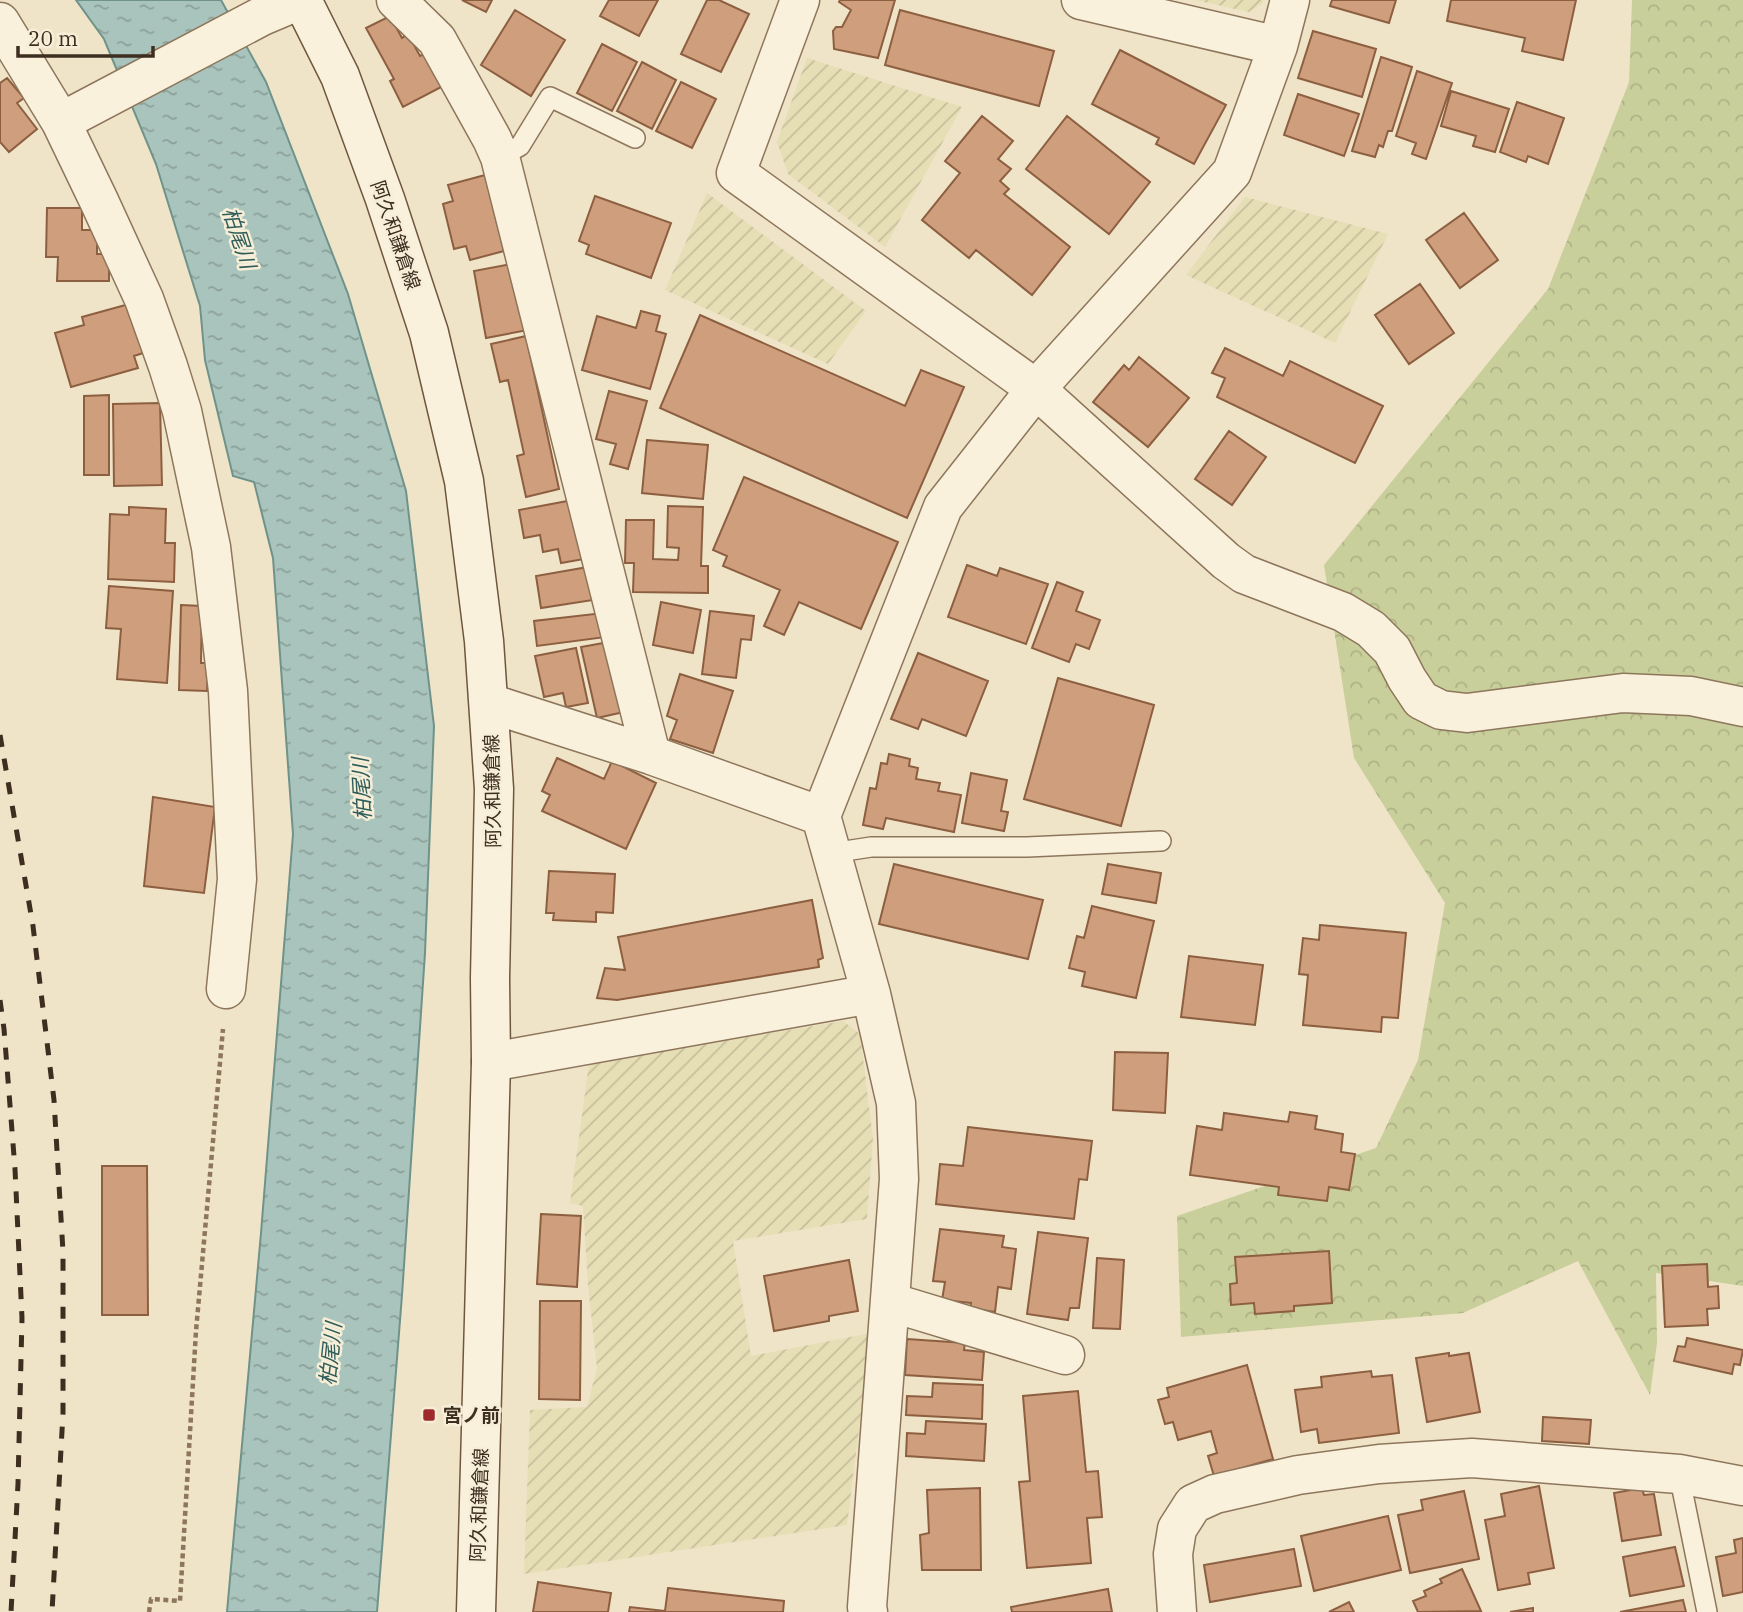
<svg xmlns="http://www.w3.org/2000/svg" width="1743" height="1612" viewBox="0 0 1743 1612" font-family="'IBM Plex Serif','Noto Sans JP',serif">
<defs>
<pattern id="farmland-furrows" width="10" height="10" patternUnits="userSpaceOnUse" patternTransform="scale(1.75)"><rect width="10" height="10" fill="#e6deb5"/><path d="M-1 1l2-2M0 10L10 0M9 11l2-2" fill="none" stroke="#c6bf9b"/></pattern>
<pattern id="forest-crowns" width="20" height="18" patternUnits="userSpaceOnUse" patternTransform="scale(1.75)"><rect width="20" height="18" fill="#c9cf9b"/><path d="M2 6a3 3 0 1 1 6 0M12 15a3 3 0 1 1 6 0" fill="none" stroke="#aeb285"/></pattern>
<pattern id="water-ripples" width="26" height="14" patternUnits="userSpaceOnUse" patternTransform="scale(1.75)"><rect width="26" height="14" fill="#a9c4bc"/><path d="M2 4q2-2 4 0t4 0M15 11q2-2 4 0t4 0" fill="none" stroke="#8ba098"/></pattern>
</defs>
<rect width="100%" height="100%" fill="#f0e4c8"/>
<path fill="url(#farmland-furrows)" d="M 1195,0 L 1263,0 L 1263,3 L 1249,12 Z
M 807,58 L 962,107 L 885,247 L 788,174 L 777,142 Z
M 707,193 L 866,311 L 828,364 L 665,290 Z
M 1245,197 L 1388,234 L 1335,343 L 1186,275 Z
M 843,1021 L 860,1034 L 873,1138 L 867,1219 L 733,1241 L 751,1356 L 871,1333 L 847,1525 L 524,1574 L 530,1410 L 587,1407 L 597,1368 L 588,1286 L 583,1206 L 570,1203 L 589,1063 Z"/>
<path fill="url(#forest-crowns)" d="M 1632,0 L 1743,0 L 1743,1286 L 1656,1273 L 1657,1343 L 1650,1395 L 1578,1261 L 1463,1313 L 1181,1337 L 1177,1216 L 1376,1148 L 1418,1060 L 1445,903 L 1354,758 L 1324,565 L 1548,289 L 1629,82 Z"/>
<path fill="url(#water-ripples)" stroke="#6f938a" stroke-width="2" d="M 76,0 L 221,0 L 266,82 L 348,294 L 406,491 L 434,726 L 425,953 L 402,1295 L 377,1612 L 227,1612 L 261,1233 L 293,834 L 273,558 L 254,482 L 233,476 L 205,360 L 200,306 L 156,164 L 104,39 Z"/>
<path fill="#cf9f7d" stroke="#8d5f41" stroke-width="2" d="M 462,0 L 492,0 L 486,12 Z
M 609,0 L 658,0 L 639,36 L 600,16 Z
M 707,0 L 719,0 L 749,14 L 721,72 L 681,54 Z
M 840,0 L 895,0 L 878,58 L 834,49 L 833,31 L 836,27 L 842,27 L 851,10 L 839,2 Z
M 1332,0 L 1396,0 L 1389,23 L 1330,6 Z
M 1451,0 L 1576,0 L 1563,60 L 1522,51 L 1525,38 L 1447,21 Z
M 515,10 L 565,40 L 531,96 L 481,65 Z
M 900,10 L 1054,51 L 1039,106 L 885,65 Z
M 390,16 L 402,38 L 408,34 L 420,56 L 427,53 L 445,85 L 403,107 L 390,81 L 394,79 L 366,28 Z
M 1313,31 L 1376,49 L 1362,97 L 1298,78 Z
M 602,44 L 637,62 L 612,111 L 577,93 Z
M 1120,50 L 1226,105 L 1194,164 L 1156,144 L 1159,138 L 1092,104 Z
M 1381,57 L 1412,67 L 1392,131 L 1388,131 L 1383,147 L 1379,145 L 1375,157 L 1352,151 Z
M 642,62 L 676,80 L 652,129 L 617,111 Z
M 1417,71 L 1452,83 L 1426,159 L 1412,154 L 1416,143 L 1396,136 Z
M 7,78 L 24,98 L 17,103 L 37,129 L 9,152 L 0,142 L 0,83 Z
M 681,82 L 716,99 L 692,148 L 656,131 Z
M 1451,91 L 1509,109 L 1495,152 L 1473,146 L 1476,136 L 1441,126 Z
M 1298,94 L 1359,114 L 1344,156 L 1284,135 Z
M 1517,102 L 1564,118 L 1548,164 L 1528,156 L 1526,162 L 1500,152 Z
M 982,116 L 1013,141 L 998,159 L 1011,169 L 1000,181 L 1009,189 L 1004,194 L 1070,247 L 1032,295 L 976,250 L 969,258 L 922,220 L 960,173 L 945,161 Z
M 1067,116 L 1150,182 L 1109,234 L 1026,169 Z
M 485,175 L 504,251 L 470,260 L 466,246 L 454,249 L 443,204 L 453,201 L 448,185 Z
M 595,196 L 671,223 L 651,278 L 586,254 L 589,245 L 579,241 Z
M 47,208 L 82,208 L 82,230 L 97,230 L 97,254 L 109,254 L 109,281 L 57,281 L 58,257 L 46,257 Z
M 1464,213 L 1498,260 L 1460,288 L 1426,240 Z
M 517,263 L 528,330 L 486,338 L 474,271 Z
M 1420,284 L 1454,333 L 1409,364 L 1375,315 Z
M 129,304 L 143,353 L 134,356 L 138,368 L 71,387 L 55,333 L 84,325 L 82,317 Z
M 641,311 L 660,316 L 656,331 L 666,334 L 650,389 L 582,370 L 597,316 L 636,328 Z
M 700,315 L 905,406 L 921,370 L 964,387 L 907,518 L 660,408 Z
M 526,336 L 559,489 L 526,497 L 517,456 L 524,454 L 508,380 L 500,382 L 491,344 Z
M 1225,348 L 1283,376 L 1290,361 L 1383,406 L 1355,463 L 1217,397 L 1225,378 L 1212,373 Z
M 1139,357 L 1189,398 L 1148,447 L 1093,402 L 1124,365 L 1129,370 Z
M 609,391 L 647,401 L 628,469 L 610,464 L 616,444 L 596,439 Z
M 109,395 L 109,475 L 84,475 L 84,396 Z
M 160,403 L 162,485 L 114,486 L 113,404 Z
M 1229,431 L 1266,457 L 1232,505 L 1195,479 Z
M 647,440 L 708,445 L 703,499 L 642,493 Z
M 744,477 L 898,542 L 861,629 L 799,602 L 784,635 L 764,626 L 780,590 L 723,566 L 727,556 L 713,550 Z
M 573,500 L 584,559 L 561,563 L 558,549 L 543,552 L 540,535 L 524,538 L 519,510 Z
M 668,506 L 703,507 L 701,566 L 708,566 L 708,593 L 633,592 L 634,563 L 625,563 L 626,520 L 654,520 L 653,559 L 678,560 L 679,548 L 667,547 Z
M 129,507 L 166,509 L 165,543 L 175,543 L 174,582 L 108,579 L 110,514 L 129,515 Z
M 967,565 L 997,576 L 1000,568 L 1048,584 L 1026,644 L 948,617 Z
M 588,567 L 593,600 L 541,608 L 536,576 Z
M 1057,582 L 1083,592 L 1076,611 L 1100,620 L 1089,649 L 1076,644 L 1069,662 L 1032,648 Z
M 109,586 L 173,591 L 167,683 L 117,679 L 121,629 L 106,628 Z
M 661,602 L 701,610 L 693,653 L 653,645 Z
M 181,605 L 202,606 L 201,663 L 208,663 L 207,691 L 179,690 Z
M 710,611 L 754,616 L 751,640 L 741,639 L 736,678 L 702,674 Z
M 603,613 L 606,637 L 537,646 L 534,621 Z
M 609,642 L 624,712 L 597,718 L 581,647 Z
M 576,648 L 588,703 L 566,707 L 563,693 L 544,697 L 535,656 Z
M 918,653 L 988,681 L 966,736 L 922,719 L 918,729 L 891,719 Z
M 680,674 L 733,691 L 713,753 L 670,739 L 677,720 L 667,716 Z
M 1058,678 L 1154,705 L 1121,826 L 1024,799 Z
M 889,754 L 910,759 L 909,766 L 918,768 L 916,779 L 940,783 L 938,791 L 961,795 L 954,832 L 886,818 L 883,829 L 863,825 L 870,788 L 876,789 L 881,763 L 887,764 Z
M 557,758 L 604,779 L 612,761 L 656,783 L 626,849 L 542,811 L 550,795 L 542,791 Z
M 971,773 L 1007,780 L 1001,811 L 1008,812 L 1004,831 L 962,823 Z
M 153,797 L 215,807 L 204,893 L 144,886 Z
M 894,864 L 1043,900 L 1028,959 L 879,924 Z
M 1108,864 L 1161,873 L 1156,903 L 1102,894 Z
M 549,871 L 615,874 L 613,913 L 596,912 L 596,922 L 553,920 L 554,913 L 546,913 Z
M 812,900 L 823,958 L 818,960 L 819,967 L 617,1000 L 597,998 L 605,968 L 625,970 L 618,937 Z
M 1092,906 L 1154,921 L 1136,998 L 1082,986 L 1085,972 L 1069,968 L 1077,936 L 1084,938 Z
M 1320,925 L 1406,933 L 1398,1018 L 1382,1017 L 1381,1032 L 1303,1025 L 1308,975 L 1299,974 L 1303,938 L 1319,940 Z
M 1189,956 L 1263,965 L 1255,1025 L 1181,1017 Z
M 1115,1052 L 1168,1053 L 1165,1113 L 1113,1110 Z
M 1290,1112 L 1317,1116 L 1315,1129 L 1343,1134 L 1341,1152 L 1355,1154 L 1349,1190 L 1329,1187 L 1327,1201 L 1278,1195 L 1279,1187 L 1190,1175 L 1197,1126 L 1222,1130 L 1224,1113 L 1288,1122 Z
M 968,1127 L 1092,1141 L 1087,1180 L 1079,1179 L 1074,1219 L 936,1204 L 940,1164 L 963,1166 Z
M 102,1166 L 147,1166 L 148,1315 L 102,1315 Z
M 541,1214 L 581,1216 L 577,1287 L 537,1284 Z
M 940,1229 L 1004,1236 L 1002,1247 L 1016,1249 L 1011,1289 L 998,1287 L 995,1312 L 970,1308 L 971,1303 L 942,1300 L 945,1282 L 933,1281 Z
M 1038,1232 L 1088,1238 L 1079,1308 L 1070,1308 L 1068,1320 L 1027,1314 Z
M 1329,1251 L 1332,1303 L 1294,1306 L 1294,1311 L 1255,1314 L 1254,1303 L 1231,1305 L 1230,1284 L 1237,1283 L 1235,1257 Z
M 1097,1258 L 1124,1260 L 1120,1329 L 1093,1328 Z
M 849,1260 L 858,1311 L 829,1316 L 829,1321 L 774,1331 L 764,1276 Z
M 1707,1264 L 1708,1287 L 1718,1286 L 1719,1308 L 1707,1309 L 1708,1325 L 1665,1327 L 1662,1266 Z
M 540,1301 L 581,1301 L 580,1400 L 539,1399 Z
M 1687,1338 L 1743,1350 L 1740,1365 L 1734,1364 L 1732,1374 L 1674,1361 L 1678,1346 L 1685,1347 Z
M 907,1339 L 965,1343 L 964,1350 L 984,1352 L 982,1380 L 905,1375 Z
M 1449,1353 L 1449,1356 L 1469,1353 L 1480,1412 L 1427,1422 L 1416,1358 Z
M 1247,1365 L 1273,1459 L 1214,1476 L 1208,1456 L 1217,1453 L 1211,1431 L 1178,1440 L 1173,1422 L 1165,1424 L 1158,1400 L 1169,1397 L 1167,1388 Z
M 1371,1371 L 1372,1377 L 1392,1375 L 1399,1433 L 1319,1443 L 1317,1429 L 1301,1432 L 1295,1390 L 1322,1387 L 1321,1377 Z
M 933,1383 L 983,1385 L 982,1419 L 906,1415 L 907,1396 L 932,1397 Z
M 1078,1391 L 1086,1472 L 1098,1471 L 1102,1517 L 1087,1518 L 1091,1563 L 1027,1568 L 1019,1482 L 1030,1481 L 1023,1396 Z
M 1543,1417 L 1591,1420 L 1589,1444 L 1542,1441 Z
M 926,1421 L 986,1424 L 984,1461 L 906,1456 L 907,1433 L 925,1434 Z
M 1539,1486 L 1554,1568 L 1528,1573 L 1530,1584 L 1498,1590 L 1485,1520 L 1505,1516 L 1501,1494 Z
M 980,1488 L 981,1570 L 922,1570 L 920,1535 L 929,1533 L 927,1490 Z
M 1642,1488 L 1644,1495 L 1654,1494 L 1661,1535 L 1622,1541 L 1614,1493 Z
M 1464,1491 L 1479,1559 L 1410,1573 L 1398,1515 L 1423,1510 L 1421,1500 Z
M 1388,1516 L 1401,1570 L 1314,1591 L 1301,1536 Z
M 1743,1538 L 1743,1592 L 1723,1596 L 1716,1557 L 1736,1553 L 1734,1540 Z
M 1675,1547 L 1684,1586 L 1630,1596 L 1623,1557 Z
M 1294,1549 L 1301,1586 L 1210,1602 L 1204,1565 Z
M 1462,1569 L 1481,1611 L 1418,1612 L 1413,1601 L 1426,1596 L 1424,1591 L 1442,1583 L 1440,1579 Z
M 538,1582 L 611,1593 L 608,1612 L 533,1612 Z
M 668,1588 L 784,1601 L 783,1612 L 629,1612 L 630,1607 L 665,1611 Z
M 1108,1589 L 1112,1612 L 1012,1612 L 1011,1607 Z
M 1683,1600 L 1686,1612 L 1620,1612 Z
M 1349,1602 L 1354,1612 L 1329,1612 Z
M 1533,1608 L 1533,1612 L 1510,1612 Z"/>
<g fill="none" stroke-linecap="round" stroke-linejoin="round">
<g stroke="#8d765c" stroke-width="22">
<path id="lane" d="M 500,157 L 520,146 L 550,97 L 635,138
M 832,853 L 871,847 L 1027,847 L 1161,841
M 1679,1474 L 1707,1612"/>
</g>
<g stroke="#8d765c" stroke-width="41">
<path id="street" d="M 396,0 L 437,40 L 492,139 L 500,157 L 651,755
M 800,0 L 736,173 L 1036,389 L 1226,561 L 1244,574 L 1343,612 L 1371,629 L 1392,650 L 1407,679 L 1421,700 L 1441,710 L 1467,713 L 1623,693 L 1691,696 L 1743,707
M 1081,0 L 1278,46
M 0,22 L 61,122 L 99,201 L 144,299 L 168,366 L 182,411 L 211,547 L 228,691 L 237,879 L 226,989
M 61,122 L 262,16 L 300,0
M 489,703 L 651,755 L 821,816
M 491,1062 L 871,994
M 890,1302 L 1065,1355
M 868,1612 L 867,1607 L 899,1179 L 896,1103 L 871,994 L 821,816 L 943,507 L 1036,389 L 1232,172 L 1278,46 L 1290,0
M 1177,1612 L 1173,1554 L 1177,1529 L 1193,1504 L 1215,1494 L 1298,1475 L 1379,1464 L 1472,1458 L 1679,1474 L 1743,1486"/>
</g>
<g stroke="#6f573f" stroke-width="41">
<path id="secondary" d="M 302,0 L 340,76 L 385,199 L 429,333 L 464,481 L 484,641 L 494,789 L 490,978 L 491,1062 L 476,1612"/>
</g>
<path stroke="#8d765c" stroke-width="4.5" stroke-dasharray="5 3.5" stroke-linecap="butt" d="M 149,1612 L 151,1599 L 180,1601 L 196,1331 L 223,1029"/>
<use href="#lane" stroke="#faf1dc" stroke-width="19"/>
<use href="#street" stroke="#faf1dc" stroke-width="38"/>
<use href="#secondary" stroke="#faf1dc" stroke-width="38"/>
<path stroke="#3d2e20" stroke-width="5" stroke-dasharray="12 12" stroke-linecap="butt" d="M 0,735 L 33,926 L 54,1100 L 63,1252 L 63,1413 L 52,1612
M 0,1000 L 4,1029 L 15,1169 L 22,1318 L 18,1484 L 11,1612"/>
</g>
<rect fill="#9e2a2b" stroke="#f7eed8" stroke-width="2.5" x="422" y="1408" width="14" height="14" rx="3.5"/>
<g text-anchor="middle" stroke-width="5" stroke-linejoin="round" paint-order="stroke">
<g font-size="19" fill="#3d2e20" stroke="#f7eed8">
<text transform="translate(396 235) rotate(71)" y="7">阿久和鎌倉線</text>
<text transform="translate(492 791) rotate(-91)" y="7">阿久和鎌倉線</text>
<text transform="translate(479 1505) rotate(-88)" y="7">阿久和鎌倉線</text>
</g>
<g font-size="19" font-weight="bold" fill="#3d2e20" stroke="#f7eed8" text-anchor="start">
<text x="443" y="1422">宮ノ前</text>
</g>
<g font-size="21" font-style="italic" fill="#2f5d5a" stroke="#f7eed8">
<text transform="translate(239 238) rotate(72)" y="7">柏尾川</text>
<text transform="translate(362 789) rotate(-93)" y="7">柏尾川</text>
<text transform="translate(331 1354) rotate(-84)" y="7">柏尾川</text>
</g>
</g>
<path d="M18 46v10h135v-10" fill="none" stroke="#3d2e20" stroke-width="3.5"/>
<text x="28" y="46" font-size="21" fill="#3d2e20" stroke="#f7eed8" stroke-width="5" paint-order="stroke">20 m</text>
</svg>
